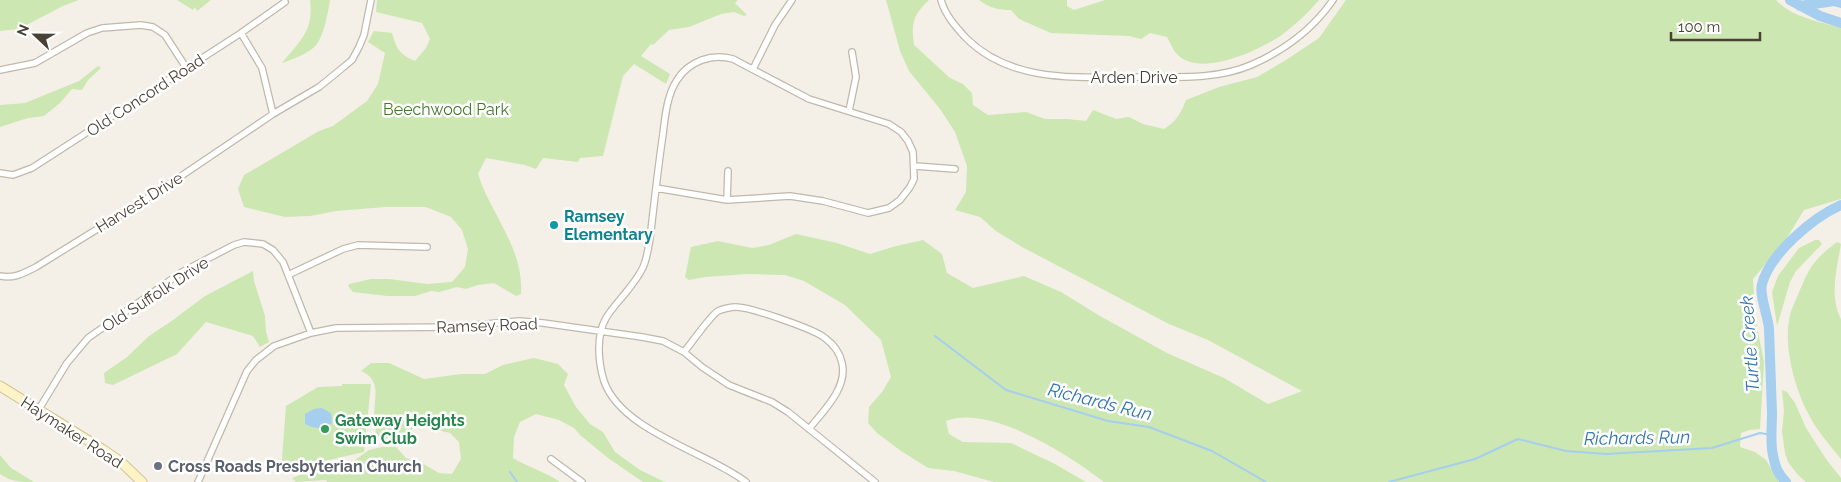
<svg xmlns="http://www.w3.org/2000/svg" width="1841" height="482" viewBox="0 0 1841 482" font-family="Raleway,sans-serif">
<rect width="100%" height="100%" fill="#f4f0e8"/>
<path fill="#cce7b1" d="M 0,0 L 79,0 L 63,6 L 19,29 L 0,31 Z
M 177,0 L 211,0 L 197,11 L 195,7 L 193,10 Z
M 310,0 L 330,0 C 328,12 324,36 316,45 C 310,53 291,60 282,63 C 300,41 314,31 310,0 Z
M 377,0 L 738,0 L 735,3 L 747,15 L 744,16 L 734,12 L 721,14 L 689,27 L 669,30 L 653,45 L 651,44 L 641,56 L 670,74 L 666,84 L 634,64 L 623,76 L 603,156 L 580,158 L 578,162 L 543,158 L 536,169 L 525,165 L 486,158 L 478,174 C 491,215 524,248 521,294 L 516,296 L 494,283 L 478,285 L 466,289 L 457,287 L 439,292 L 431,291 L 415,296 L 387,296 L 353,292 L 348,286 L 349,284 L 371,279 L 389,279 L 427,284 L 452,282 L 465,267 L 468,249 L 462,230 L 451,217 L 426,207 L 385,207 L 336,211 L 310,216 L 285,217 L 244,207 L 238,189 L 244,175 L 319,131 L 333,126 L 367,101 L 378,84 L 385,53 L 368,42 L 374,31 L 392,33 C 396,48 400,55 415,61 L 426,48 L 430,39 L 422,23 L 376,12 Z
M 886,0 L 929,0 C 913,15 911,23 914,45 L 950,78 L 963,84 L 972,93 L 973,105 L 988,115 L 1026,112 L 1045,119 L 1067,119 L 1086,121 L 1093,110 L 1116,119 L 1129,117 L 1143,124 L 1164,129 C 1176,122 1181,113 1186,100 L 1219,87 L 1257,77 L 1286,60 L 1319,38 L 1346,0 L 1776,0 C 1791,17 1820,22 1841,28 L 1841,199 L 1804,210 L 1785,241 L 1753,279 L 1755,317 L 1764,362 L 1760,429 L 1750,430 L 1741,433 L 1740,447 L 1755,452 L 1766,460 L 1779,482 L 1104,482 C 1069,455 990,404 946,421 L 949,434 L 963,442 L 1011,443 L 1053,463 L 1086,482 L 994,482 L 954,471 L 928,468 L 901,451 L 877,433 L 868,423 L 869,407 L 882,392 L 891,377 L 881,340 L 845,305 L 804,281 L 785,275 L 748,274 L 705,277 L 689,280 L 685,277 L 691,247 L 718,241 L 752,248 L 769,245 L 796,234 L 837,243 L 870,254 L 896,246 L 923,240 L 942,254 L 947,273 L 973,288 L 1024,276 L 1061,292 L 1100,316 L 1167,353 L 1224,378 L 1268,404 L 1302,391 L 1208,340 L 1169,324 L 1022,247 L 996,231 L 980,217 L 955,210 L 966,192 L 967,166 L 955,132 L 940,109 L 909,71 L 900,51 Z
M 979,0 L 1067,0 L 1067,6 L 1074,10 L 1105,0 L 1319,0 C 1308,13 1296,24 1283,34 C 1261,50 1203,77 1179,56 C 1173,51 1171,44 1167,37 L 1150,33 L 1141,39 L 1129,36 L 1051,33 L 1019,19 L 1011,10 C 998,10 990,8 979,0 Z
M 98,66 L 101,68 L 88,80 L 82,90 L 72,89 L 60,103 L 44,116 L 28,118 L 0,127 L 0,105 L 25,103 L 79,81 Z
M 1815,240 L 1819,240 L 1822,244 L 1796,271 L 1790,282 L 1777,326 L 1772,292 L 1778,276 L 1799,248 Z
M 1837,242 L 1841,244 C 1837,268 1829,296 1841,319 L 1841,459 C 1829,444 1816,430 1808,413 C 1795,388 1784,348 1789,321 C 1790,312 1794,304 1798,295 C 1809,268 1813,260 1837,242 Z
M 253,271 L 254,281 L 265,316 L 266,332 L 269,342 L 260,347 L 253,336 L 206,322 L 177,354 L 113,385 L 105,383 L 104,373 L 127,357 L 149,336 L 173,320 L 205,296 Z
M 534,358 L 558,364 L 568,374 L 564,385 L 576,407 L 590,424 L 603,432 L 615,452 L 640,470 L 665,482 L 643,482 L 608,458 L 580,435 L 574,428 L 559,420 L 536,414 L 520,422 L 514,437 L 513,458 C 528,467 546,472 560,482 L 327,482 L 326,480 L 296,482 L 292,478 L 312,470 L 355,460 L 369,450 L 382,447 L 396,447 L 406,458 L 420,462 L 439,473 L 452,474 L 461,459 L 459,442 L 450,433 L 417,425 C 405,437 392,442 376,436 C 376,429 374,422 374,416 C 374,397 382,380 361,371 L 371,363 L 389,363 L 424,379 L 461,374 L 485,374 L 503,365 Z
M 342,384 L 371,384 L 364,452 L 281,471 L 286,406 L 318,387 L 342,386 Z
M 1782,390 L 1787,392 L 1795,403 L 1806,428 L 1826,459 L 1841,478 L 1841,482 L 1806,482 L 1798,475 L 1788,462 L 1785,453 L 1782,432 L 1784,411 Z
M 0,455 L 11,468 L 34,482 C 18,482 13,482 0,474 Z"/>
<path fill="#a5ceef" d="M 322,408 L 331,413 L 332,423 C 321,429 316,430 305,424 L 305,414 L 314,409 Z"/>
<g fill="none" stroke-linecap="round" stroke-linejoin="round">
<path stroke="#a5ceef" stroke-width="2" d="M 935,336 L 1006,390 L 1108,421 L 1149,427 L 1212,451 L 1266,482
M 510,472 L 517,482
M 1389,482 L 1475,459 L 1518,439 L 1566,451 L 1606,454 L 1712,448 L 1760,433 L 1772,435"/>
<path stroke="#a5ceef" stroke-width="10" d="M 1790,0 L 1820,16 L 1841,23
M 1800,6 L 1834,1 L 1841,3
M 1786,482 C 1778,474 1775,467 1773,455 C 1770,443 1772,427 1772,413 C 1771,385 1770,357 1769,329 C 1768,316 1759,295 1762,284 C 1770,254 1813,217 1841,205"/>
<g stroke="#bfb9aa" stroke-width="8">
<path id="street" d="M 941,0 C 945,15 956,27 966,38 C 1012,84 1079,77 1138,77 C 1175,77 1216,80 1251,65 C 1283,51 1313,29 1333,0
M 241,33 L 262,68 L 273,114
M 753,69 L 775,25 L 792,0
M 0,70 L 35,63 L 87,33 L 102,28 L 141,25 L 153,27 L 165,35 L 187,69
M 849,111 L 856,77 L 852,52
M 915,166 L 955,169
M 0,173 L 13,175 L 32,168 L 241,33 L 285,2
M 656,188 L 727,200 L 790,196 L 823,201 L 868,213 L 889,208 L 900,200 L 910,187 L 914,179 L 913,152 L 908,141 L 901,132 L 889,124 L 809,99 L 733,59 C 712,53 689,61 677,80 C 667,95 665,117 663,134 C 659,161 656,187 653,213 C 651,229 650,246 645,262 C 642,273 634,282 627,291 C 621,299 612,308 606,318 C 596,335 598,362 604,381 C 621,431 707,452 746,482
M 727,200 L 728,171
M 288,275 L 343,249 L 358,245 L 427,247
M 0,276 C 14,279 24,273 36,267 L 162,189 L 273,114 L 319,87 L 340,70 L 352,60 L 359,47 L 364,35 L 371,0
M 684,352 C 690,345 711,315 718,311 C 722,309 731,307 736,307 C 750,307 814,329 825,338 C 833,344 840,353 842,363 C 848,388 823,411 809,429
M 39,409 L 67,363 L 88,338 L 182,272 L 234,245 L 244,242 L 263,244 L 273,250 L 283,262 L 311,333
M 551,459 L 582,482
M 198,482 L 247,371 L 256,360 L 274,346 L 311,333 L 336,328 L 455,327 L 519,321 L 543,323 L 642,337 L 663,341 L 684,352 L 702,367 L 729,385 L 772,402 L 788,412 L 875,482"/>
</g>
<g stroke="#d3c598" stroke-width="11">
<path id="secondary" d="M 0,386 L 102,449 L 121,462 L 142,482"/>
</g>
<use href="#street" stroke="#fff" stroke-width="5.5"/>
<use href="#secondary" stroke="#fef3c7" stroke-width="9"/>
</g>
<circle fill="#0f9aa8" stroke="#fff" stroke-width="2" cx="554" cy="225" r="5"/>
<circle fill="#2e9e5b" stroke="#fff" stroke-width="2" cx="325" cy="429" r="5"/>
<circle fill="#6b7280" stroke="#fff" stroke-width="2" cx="158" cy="466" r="5"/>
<g text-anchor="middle" stroke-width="5" stroke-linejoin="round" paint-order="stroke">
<g font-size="16" fill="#474136" stroke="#fff">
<text x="1134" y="83">Arden Drive</text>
<text transform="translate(145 95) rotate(-33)" y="6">Old Concord Road</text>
<text transform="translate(139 202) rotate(-32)" y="6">Harvest Drive</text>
<text transform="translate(155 294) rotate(-33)" y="6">Old Suffolk Drive</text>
<text transform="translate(487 325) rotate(-2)" y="6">Ramsey Road</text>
<text transform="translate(72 432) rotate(33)" y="6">Haymaker Road</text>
</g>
<g font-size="16" fill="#44782a" stroke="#fff">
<text x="446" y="115">Beechwood Park</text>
</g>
<g font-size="16" font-weight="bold" fill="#0d838f" stroke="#fff" text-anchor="start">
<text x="564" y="222">Ramsey<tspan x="564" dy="18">Elementary</tspan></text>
</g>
<g font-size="16" font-weight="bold" fill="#27864d" stroke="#fff" text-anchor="start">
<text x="335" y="426">Gateway Heights<tspan x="335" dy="18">Swim Club</tspan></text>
</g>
<g font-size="16" font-weight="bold" fill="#5b616d" stroke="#fff" text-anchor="start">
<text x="168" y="472">Cross Roads Presbyterian Church</text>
</g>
<g font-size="18" font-style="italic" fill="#3175b2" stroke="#fff">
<text transform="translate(1750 344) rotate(-94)" y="6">Turtle Creek</text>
<text transform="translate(1100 402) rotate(14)" y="6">Richards Run</text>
<text transform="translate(1637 438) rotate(-1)" y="6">Richards Run</text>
</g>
</g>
<g transform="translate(35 35) rotate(292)" stroke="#ffffff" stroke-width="4" paint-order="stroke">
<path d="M0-4L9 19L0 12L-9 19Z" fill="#474136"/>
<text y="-8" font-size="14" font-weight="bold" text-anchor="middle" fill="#474136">N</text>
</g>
<path d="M1671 32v8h89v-8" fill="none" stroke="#474136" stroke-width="2.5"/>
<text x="1678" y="32" font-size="15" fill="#474136" stroke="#ffffff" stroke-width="4" paint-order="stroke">100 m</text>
</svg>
